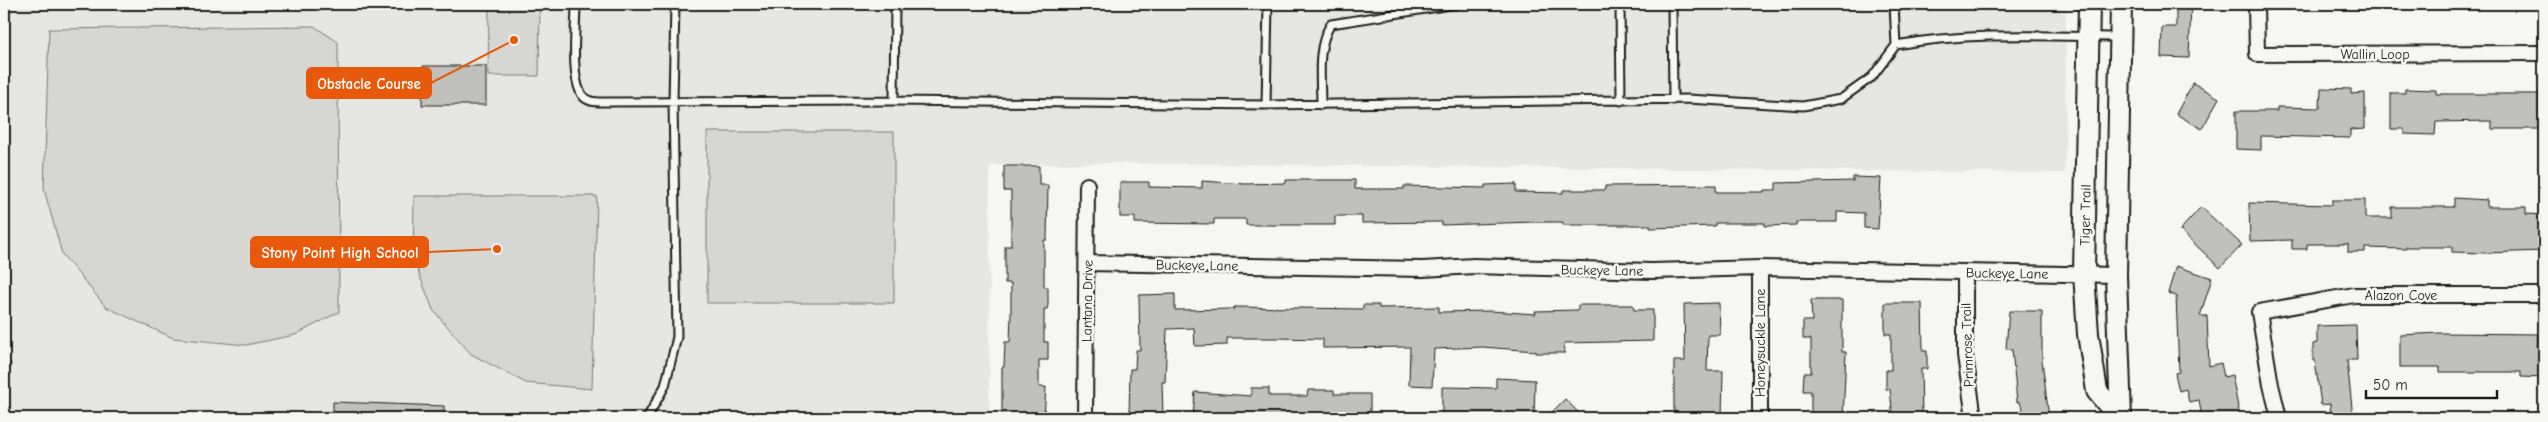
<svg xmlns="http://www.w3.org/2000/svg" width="2548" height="422" viewBox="0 0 2548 422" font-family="'Comic Neue',sans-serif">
<rect width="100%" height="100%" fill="#f6f6f2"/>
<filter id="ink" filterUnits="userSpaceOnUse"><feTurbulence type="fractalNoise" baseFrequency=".02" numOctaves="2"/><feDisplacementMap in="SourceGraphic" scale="10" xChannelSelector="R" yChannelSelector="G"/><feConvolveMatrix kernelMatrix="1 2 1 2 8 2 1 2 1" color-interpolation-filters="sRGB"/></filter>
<g filter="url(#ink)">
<path fill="#e6e6e2" d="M 4,4 L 2066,4 L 2065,173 L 1108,163 L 990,165 L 989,418 L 4,418 Z"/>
<path fill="#d6d6d2" stroke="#797977" d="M 489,4 L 540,4 L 539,76 L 488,76 Z
M 314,26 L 338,42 L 339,312 L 295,335 L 246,345 L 173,338 L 106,307 L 62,254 L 44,189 L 49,29 Z
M 707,132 L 894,132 L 894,303 L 707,303 Z
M 414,196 L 597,196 L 592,389 L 526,383 L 471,354 L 433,310 L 413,258 Z"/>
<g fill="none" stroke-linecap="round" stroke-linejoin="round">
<path stroke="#727271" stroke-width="5" d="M 4,364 L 9,364"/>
</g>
<path fill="#c0c0bd" stroke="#1c1c1c" d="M 2176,4 L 2191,4 L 2189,58 L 2161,57 L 2162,27 L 2176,27 Z
M 423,66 L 486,66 L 486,105 L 422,105 Z
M 2193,83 L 2219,98 L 2202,129 L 2176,114 Z
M 2321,88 L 2351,89 L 2351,94 L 2365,93 L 2365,129 L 2350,130 L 2350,138 L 2261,136 L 2261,150 L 2236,149 L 2236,111 L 2277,111 L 2277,107 L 2320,108 Z
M 2405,89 L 2436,90 L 2436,94 L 2544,94 L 2544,129 L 2492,129 L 2492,121 L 2436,122 L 2435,135 L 2404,134 L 2404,129 L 2391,129 L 2391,93 L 2405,93 Z
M 1004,166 L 1039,166 L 1039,185 L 1048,185 L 1047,240 L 1044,240 L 1044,287 L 1048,287 L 1048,305 L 1047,309 L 1044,309 L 1044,342 L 1048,342 L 1048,360 L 1039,360 L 1039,387 L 1046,387 L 1044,418 L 1002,418 L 1002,367 L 1004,367 L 1005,342 L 1010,342 L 1011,314 L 1011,283 L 1005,283 L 1005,246 L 1011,246 L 1011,191 L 1004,191 Z
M 1853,177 L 1881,178 L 1878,229 L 1864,228 L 1864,213 L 1837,212 L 1837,222 L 1796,222 L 1796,225 L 1765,226 L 1765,223 L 1715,223 L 1715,226 L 1650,228 L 1650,225 L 1563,225 L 1563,222 L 1534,222 L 1442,225 L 1442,222 L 1362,223 L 1362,216 L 1335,216 L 1335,225 L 1246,225 L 1246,219 L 1214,219 L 1214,224 L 1135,223 L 1135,217 L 1120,217 L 1120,182 L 1149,182 L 1149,187 L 1202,188 L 1202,181 L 1245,184 L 1286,183 L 1286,180 L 1355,180 L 1355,189 L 1404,189 L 1404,186 L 1485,188 L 1485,185 L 1516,184 L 1516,192 L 1563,193 L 1563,190 L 1605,190 L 1605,186 L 1716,185 L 1716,192 L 1764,192 L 1764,190 L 1776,190 L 1776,183 L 1853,181 Z
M 2454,198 L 2487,200 L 2487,207 L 2526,207 L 2526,214 L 2544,215 L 2544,251 L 2485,253 L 2452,252 L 2452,247 L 2406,247 L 2406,249 L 2365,248 L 2365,252 L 2348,252 L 2348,244 L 2307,244 L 2307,249 L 2292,249 L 2292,240 L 2250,241 L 2249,203 L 2332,205 L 2332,200 L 2365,200 L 2365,218 L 2392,218 L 2392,207 L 2454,207 Z
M 2201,207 L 2242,245 L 2220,268 L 2180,230 Z
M 2176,266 L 2212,278 L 2200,316 L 2207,316 L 2209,366 L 2221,363 L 2224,377 L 2232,375 L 2240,418 L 2202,418 L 2199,400 L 2189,402 L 2186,389 L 2179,391 L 2175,373 L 2179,372 L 2176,296 L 2168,293 Z
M 1175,294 L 1175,310 L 1234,309 L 1234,307 L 1363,309 L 1363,305 L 1379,305 L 1379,308 L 1439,307 L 1439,312 L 1490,311 L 1536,314 L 1535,311 L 1578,310 L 1578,305 L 1633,305 L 1634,310 L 1653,310 L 1653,341 L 1564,343 L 1565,353 L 1536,353 L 1536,351 L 1482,347 L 1434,349 L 1432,386 L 1409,385 L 1410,347 L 1323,348 L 1323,339 L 1278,338 L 1227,338 L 1227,345 L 1195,346 L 1194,328 L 1167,329 L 1165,382 L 1162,382 L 1163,418 L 1129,418 L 1130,369 L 1135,369 L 1136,350 L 1140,350 L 1139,295 Z
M 1811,300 L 1842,300 L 1842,352 L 1846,352 L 1843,418 L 1811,418 L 1811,391 L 1803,391 L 1804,373 L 1811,373 L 1811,339 L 1803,339 L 1803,321 L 1812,321 Z
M 1719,303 L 1720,335 L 1708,335 L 1707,371 L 1723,371 L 1722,418 L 1674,418 L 1674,361 L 1685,361 L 1684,304 Z
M 1885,303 L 1922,303 L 1923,351 L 1927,351 L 1927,369 L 1921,369 L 1922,418 L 1893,418 L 1890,389 L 1886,389 L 1886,370 L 1891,370 L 1891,334 L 1885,334 Z
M 2009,311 L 2042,311 L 2042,360 L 2049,418 L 2025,418 L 2020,402 L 2017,402 L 2012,349 L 2006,349 Z
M 2356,325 L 2357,360 L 2347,360 L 2353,418 L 2331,418 L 2330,404 L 2321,405 L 2315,361 L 2313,361 L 2313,344 L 2317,343 L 2317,326 Z
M 2440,333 L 2538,334 L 2537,346 L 2544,346 L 2544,378 L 2521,377 L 2521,372 L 2440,372 L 2440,367 L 2400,367 L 2400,335 Z
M 1496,378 L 1535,380 L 1534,418 L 1442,418 L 1442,387 L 1496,388 Z
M 1251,388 L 1269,388 L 1269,396 L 1307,396 L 1308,390 L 1334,390 L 1334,394 L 1370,394 L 1370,418 L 1193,418 L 1195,392 L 1251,396 Z
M 1565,399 L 1584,418 L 1546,418 Z
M 333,402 L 444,406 L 444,418 L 333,418 Z"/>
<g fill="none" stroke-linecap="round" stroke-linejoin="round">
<g stroke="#1c1c1c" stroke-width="11">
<path id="lane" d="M 576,4 C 576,26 570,77 582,95 C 587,102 595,102 603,102 L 894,101 L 1266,105 L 1688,99 L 1803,106 L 1841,99 L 1872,77 L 1896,45 C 1969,32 2044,36 2118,37
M 1620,4 L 1621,101
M 1672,4 L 1673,100
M 1894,4 L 1896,45
M 894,101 L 895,4
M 1266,105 L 1268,4
M 1321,105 C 1321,78 1316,47 1331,24 L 1457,4
M 647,418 L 665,386 L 677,337 L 673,102 L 675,4"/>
</g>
<g stroke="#1c1c1c" stroke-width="18">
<path id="street" d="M 2256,4 L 2257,54 L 2544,53
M 1087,263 L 1423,269 L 1474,266 L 1652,271 L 1760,268 L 2116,275
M 1760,268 L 1760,418
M 1965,272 L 1965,355 L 1974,418
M 1085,418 L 1087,185
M 2279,418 L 2271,385 L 2259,312 L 2354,295 L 2544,295"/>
</g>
<g stroke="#1c1c1c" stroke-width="24">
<path id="secondary" d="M 2089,4 L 2084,273 L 2088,334 L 2097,391 L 2119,418
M 2121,4 L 2116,275 L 2121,418"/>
</g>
<use href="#lane" stroke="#f6f6f2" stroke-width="7"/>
<use href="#street" stroke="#f6f6f2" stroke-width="14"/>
<use href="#secondary" stroke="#f6f6f2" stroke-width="20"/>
</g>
</g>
<g text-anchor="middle" stroke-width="5" stroke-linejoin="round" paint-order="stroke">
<g font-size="14" fill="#1c1c1c" stroke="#f6f6f2">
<text x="2375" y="59">Wallin Loop</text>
<text transform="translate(2085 215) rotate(-89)" y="5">Tiger Trail</text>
<text transform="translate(1197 265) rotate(1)" y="5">Buckeye Lane</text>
<text transform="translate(1602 270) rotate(1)" y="5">Buckeye Lane</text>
<text transform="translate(2007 273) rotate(1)" y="5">Buckeye Lane</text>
<text x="2401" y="300">Alazon Cove</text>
<text transform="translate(1087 301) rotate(-89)" y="5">Lantana Drive</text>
<text transform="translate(1760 343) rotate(-90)" y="5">Honeysuckle Lane</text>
<text transform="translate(1967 345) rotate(-92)" y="5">Primrose Trail</text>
</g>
</g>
<path fill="none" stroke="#e8590c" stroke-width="2" d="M514 40L431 83M497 249L428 252"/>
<g fill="#e8590c" stroke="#f6f6f2" stroke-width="2">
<circle cx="514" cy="40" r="5"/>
<circle cx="497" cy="249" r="5"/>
</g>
<g fill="#e8590c" stroke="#e8590c" stroke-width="2">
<rect x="307" y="68" width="124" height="30" rx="5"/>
<rect x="251" y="237" width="177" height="30" rx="5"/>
</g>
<g font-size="15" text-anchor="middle" font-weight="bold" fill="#fff">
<text x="369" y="89">Obstacle Course</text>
<text x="340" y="258">Stony Point High School</text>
</g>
<rect width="2548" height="422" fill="none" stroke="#f6f6f2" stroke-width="20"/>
<rect x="10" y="10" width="2528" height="402" fill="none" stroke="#1c1c1c" stroke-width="2" filter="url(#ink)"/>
<path d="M2366 390v8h131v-8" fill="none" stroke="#1c1c1c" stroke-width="2.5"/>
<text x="2373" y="390" font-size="15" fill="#1c1c1c" stroke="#f6f6f2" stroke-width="4" paint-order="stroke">50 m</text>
</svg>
